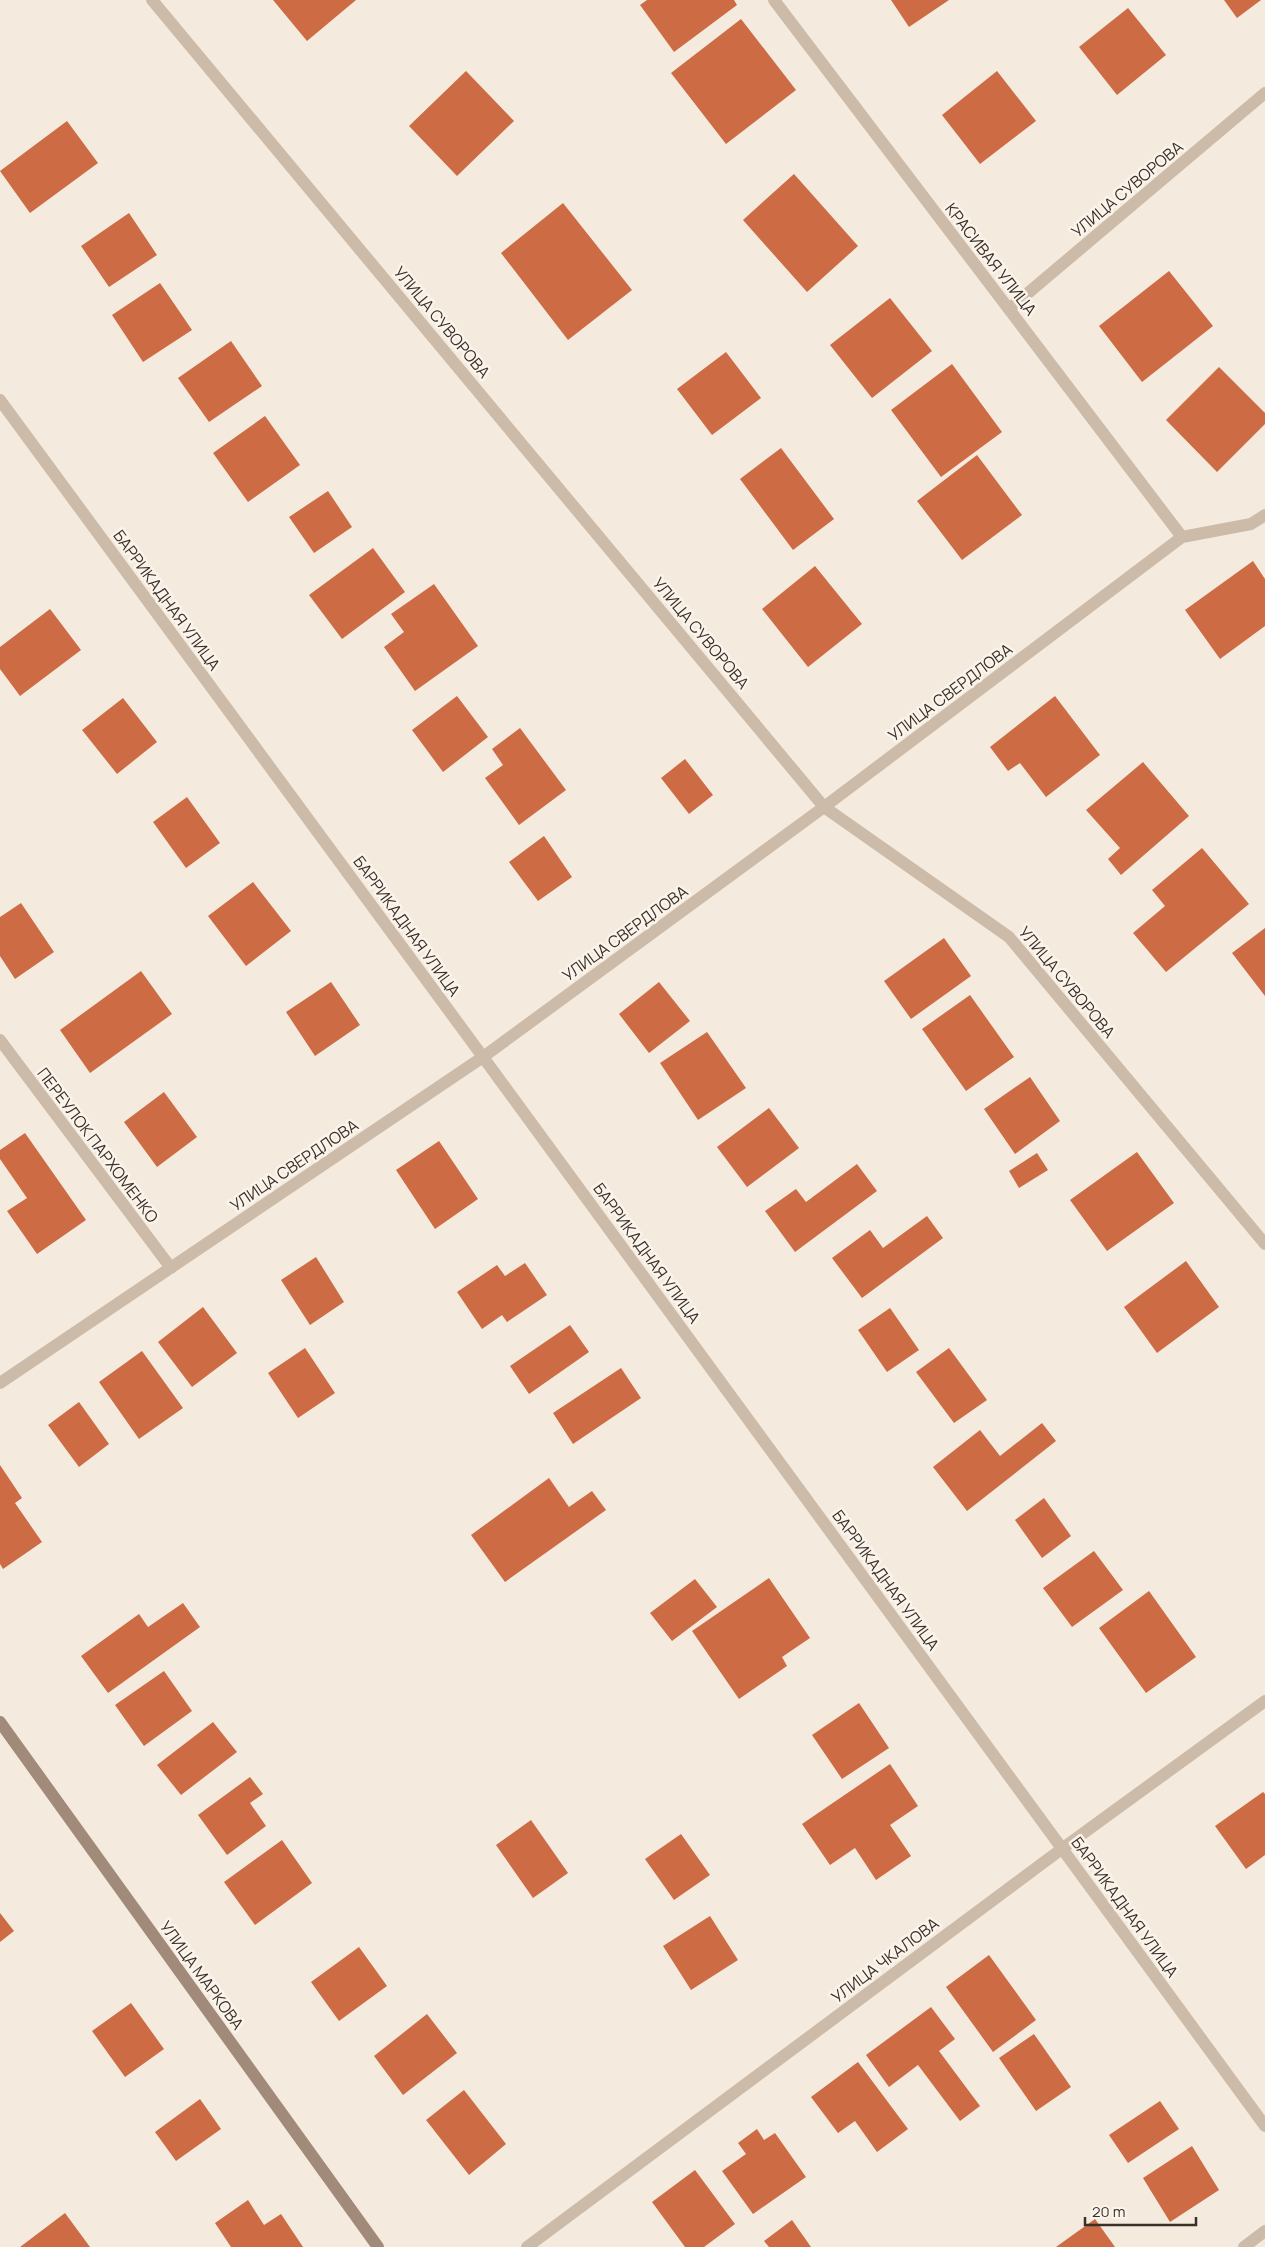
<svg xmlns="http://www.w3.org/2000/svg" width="1265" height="2247" viewBox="0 0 1265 2247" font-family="Manrope,sans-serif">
<rect width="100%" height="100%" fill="#f4ebde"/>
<path fill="#cc6b44" d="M 273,0 L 356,0 L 307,41 Z
M 647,0 L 734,0 L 737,5 L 674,52 L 640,5 Z
M 891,0 L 949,0 L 909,27 Z
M 1224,0 L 1261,0 L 1237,18 Z
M 1128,8 L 1166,55 L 1117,95 L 1079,47 Z
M 741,19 L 796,90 L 726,144 L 671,73 Z
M 466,71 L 514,121 L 457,176 L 409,126 Z
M 997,71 L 1036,121 L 980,164 L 942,115 Z
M 67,121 L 98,163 L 30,213 L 0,171 Z
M 794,174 L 858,246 L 807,292 L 743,220 Z
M 563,203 L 632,290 L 568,340 L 501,253 Z
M 129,213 L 157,255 L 109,287 L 81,246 Z
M 1169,271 L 1213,326 L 1142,382 L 1099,326 Z
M 160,283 L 192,330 L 143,362 L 112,315 Z
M 890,298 L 932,351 L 872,398 L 830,345 Z
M 231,341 L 262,386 L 209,422 L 178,378 Z
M 726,352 L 761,398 L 712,435 L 677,389 Z
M 952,364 L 1002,432 L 941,477 L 891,410 Z
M 1219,367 L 1265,413 L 1265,424 L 1217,472 L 1166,420 Z
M 265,416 L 300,465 L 248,502 L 213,453 Z
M 781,448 L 834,519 L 793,550 L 740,479 Z
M 977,455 L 1022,515 L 962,560 L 917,501 Z
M 328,491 L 352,527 L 314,553 L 289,517 Z
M 373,548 L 405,592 L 342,639 L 309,595 Z
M 1253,561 L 1265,579 L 1265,626 L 1220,659 L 1185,610 Z
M 815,566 L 862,624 L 808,667 L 762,609 Z
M 434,584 L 478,646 L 415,691 L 384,647 L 404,632 L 391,614 Z
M 50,609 L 81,650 L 20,696 L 0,669 L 0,647 Z
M 457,696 L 488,737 L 443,772 L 412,730 Z
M 1055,696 L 1100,755 L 1046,797 L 1020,763 L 1008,771 L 990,747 Z
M 123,698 L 157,742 L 117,774 L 82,730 Z
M 520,728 L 566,790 L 519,825 L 485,778 L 503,765 L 492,749 Z
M 685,759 L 713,795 L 689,814 L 661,778 Z
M 1143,762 L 1189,816 L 1121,875 L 1108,859 L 1120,848 L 1086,810 Z
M 187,797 L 220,843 L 186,868 L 153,822 Z
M 544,836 L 572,877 L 538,901 L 509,862 Z
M 1202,848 L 1249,904 L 1166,972 L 1133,933 L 1165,906 L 1152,890 Z
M 253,882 L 291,931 L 246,966 L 208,916 Z
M 21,903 L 54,952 L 15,979 L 0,956 L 0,917 Z
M 1265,928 L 1265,996 L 1232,953 Z
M 944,938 L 971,976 L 911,1019 L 884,981 Z
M 141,971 L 172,1014 L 90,1073 L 60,1030 Z
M 331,982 L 360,1025 L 315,1056 L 286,1012 Z
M 659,982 L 690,1021 L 649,1053 L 619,1014 Z
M 970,995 L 1014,1057 L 966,1091 L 922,1029 Z
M 707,1032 L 746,1088 L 698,1120 L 660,1063 Z
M 1030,1077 L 1060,1121 L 1015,1154 L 984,1109 Z
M 164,1092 L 197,1137 L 157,1167 L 124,1122 Z
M 769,1108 L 799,1148 L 747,1187 L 717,1147 Z
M 25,1133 L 86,1220 L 37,1254 L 7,1211 L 27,1198 L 0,1159 L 0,1150 Z
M 439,1141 L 478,1199 L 435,1229 L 396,1170 Z
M 1137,1152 L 1174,1203 L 1107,1251 L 1070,1200 Z
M 1037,1153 L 1048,1170 L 1019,1188 L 1009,1171 Z
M 857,1164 L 877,1191 L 795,1252 L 765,1211 L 796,1189 L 806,1202 Z
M 927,1216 L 943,1238 L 862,1298 L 832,1258 L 870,1230 L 883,1248 Z
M 316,1257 L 344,1302 L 310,1325 L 281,1280 Z
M 1186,1261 L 1219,1307 L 1157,1353 L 1124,1307 Z
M 525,1263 L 547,1295 L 507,1322 L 502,1315 L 482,1329 L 457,1292 L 497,1265 L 505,1276 Z
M 203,1307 L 237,1353 L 192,1387 L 158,1342 Z
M 890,1308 L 919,1350 L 887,1372 L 858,1330 Z
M 570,1325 L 589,1352 L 529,1394 L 510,1366 Z
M 305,1348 L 335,1393 L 298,1418 L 268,1373 Z
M 949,1348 L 987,1400 L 954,1423 L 916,1372 Z
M 142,1351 L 183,1408 L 139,1439 L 99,1382 Z
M 621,1368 L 641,1398 L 573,1444 L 553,1413 Z
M 79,1402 L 109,1444 L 79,1467 L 48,1425 Z
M 1042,1423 L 1056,1441 L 967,1511 L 933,1467 L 980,1430 L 1000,1456 Z
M 0,1465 L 22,1498 L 15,1503 L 42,1542 L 3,1569 L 0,1564 Z
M 549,1478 L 569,1507 L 592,1491 L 606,1510 L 505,1582 L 471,1535 Z
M 1044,1498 L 1071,1536 L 1042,1558 L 1015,1520 Z
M 1094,1551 L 1123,1590 L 1072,1627 L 1043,1588 Z
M 769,1578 L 810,1638 L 782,1657 L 787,1666 L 739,1699 L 692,1631 Z
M 695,1579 L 717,1607 L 672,1641 L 650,1613 Z
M 1149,1591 L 1196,1657 L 1146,1693 L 1099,1628 Z
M 183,1603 L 200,1627 L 108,1693 L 81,1656 L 139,1614 L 148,1627 Z
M 164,1671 L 192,1711 L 144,1746 L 115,1705 Z
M 859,1703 L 889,1748 L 842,1779 L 812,1735 Z
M 213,1722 L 237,1752 L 181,1795 L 157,1765 Z
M 890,1764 L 918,1806 L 890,1825 L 911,1856 L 876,1880 L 855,1848 L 830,1865 L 802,1824 Z
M 250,1777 L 263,1794 L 250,1803 L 266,1826 L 227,1855 L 198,1815 Z
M 1263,1792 L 1265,1794 L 1265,1855 L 1246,1869 L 1215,1826 Z
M 531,1820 L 568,1873 L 533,1898 L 496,1845 Z
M 681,1834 L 710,1875 L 674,1900 L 645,1859 Z
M 282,1840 L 312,1883 L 255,1925 L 224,1882 Z
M 0,1913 L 14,1931 L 0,1942 Z
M 710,1916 L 738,1960 L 691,1990 L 663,1946 Z
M 359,1947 L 387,1986 L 339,2021 L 311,1982 Z
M 989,1955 L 1036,2020 L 993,2052 L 946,1987 Z
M 131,2003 L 164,2049 L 125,2077 L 92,2031 Z
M 931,2007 L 955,2039 L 939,2051 L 980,2106 L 960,2121 L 918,2065 L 889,2087 L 866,2055 Z
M 427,2014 L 457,2053 L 403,2095 L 374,2056 Z
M 1034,2034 L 1071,2087 L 1036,2111 L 999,2058 Z
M 858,2062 L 908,2129 L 877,2152 L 855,2121 L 838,2133 L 811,2097 Z
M 464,2090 L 506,2144 L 469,2175 L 426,2120 Z
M 200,2099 L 221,2129 L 176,2161 L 155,2132 Z
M 1160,2101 L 1179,2129 L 1128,2163 L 1109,2135 Z
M 757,2129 L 764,2140 L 775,2133 L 806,2177 L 753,2214 L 722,2171 L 746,2154 L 738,2143 Z
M 1192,2146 L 1219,2190 L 1170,2222 L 1143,2178 Z
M 695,2170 L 735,2224 L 704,2247 L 685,2247 L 652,2202 Z
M 248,2200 L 264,2225 L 281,2214 L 303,2247 L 231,2247 L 215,2223 Z
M 65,2213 L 90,2247 L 20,2247 Z
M 1095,2219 L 1115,2247 L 1056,2247 Z
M 792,2220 L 811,2247 L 769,2247 L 764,2241 Z"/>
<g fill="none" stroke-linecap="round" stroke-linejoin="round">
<path stroke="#cdbba9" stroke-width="12" d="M 152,0 L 824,807 L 1009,937 L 1265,1244
M 774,0 L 1182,537
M 1009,309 L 1265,93
M 0,400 L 483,1057 L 1265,2126
M 0,1040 L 171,1268
M 0,1383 L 483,1057 L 824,807 L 1182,537 L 1251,524 L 1265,515
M 527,2247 L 1063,1848 L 1265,1701
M 1244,2247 L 1265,2231"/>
<path stroke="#a18a7a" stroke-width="12" d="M 0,1722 L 378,2247"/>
</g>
<g text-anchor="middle" stroke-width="5" stroke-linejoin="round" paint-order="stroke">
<g font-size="16" fill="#3a2f29" stroke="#fbf4eb">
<text transform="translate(1127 189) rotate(-40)" y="6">УЛИЦА СУВОРОВА</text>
<text transform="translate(991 259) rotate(52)" y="6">КРАСИВАЯ УЛИЦА</text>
<text transform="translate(442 322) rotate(50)" y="6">УЛИЦА СУВОРОВА</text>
<text transform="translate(167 600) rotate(54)" y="6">БАРРИКАДНАЯ УЛИЦА</text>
<text transform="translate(701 633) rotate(50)" y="6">УЛИЦА СУВОРОВА</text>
<text transform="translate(950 692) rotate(-37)" y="6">УЛИЦА СВЕРДЛОВА</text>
<text transform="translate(407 926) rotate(54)" y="6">БАРРИКАДНАЯ УЛИЦА</text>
<text transform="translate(625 933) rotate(-36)" y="6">УЛИЦА СВЕРДЛОВА</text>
<text transform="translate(1067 982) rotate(50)" y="6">УЛИЦА СУВОРОВА</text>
<text transform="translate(98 1145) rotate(53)" y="6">ПЕРЕУЛОК ПАРХОМЕНКО</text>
<text transform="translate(294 1165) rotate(-34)" y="6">УЛИЦА СВЕРДЛОВА</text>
<text transform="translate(647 1253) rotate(54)" y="6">БАРРИКАДНАЯ УЛИЦА</text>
<text transform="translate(886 1580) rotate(54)" y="6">БАРРИКАДНАЯ УЛИЦА</text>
<text transform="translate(1125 1907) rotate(54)" y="6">БАРРИКАДНАЯ УЛИЦА</text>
<text transform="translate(885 1960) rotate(-37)" y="6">УЛИЦА ЧКАЛОВА</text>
<text transform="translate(202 1975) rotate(54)" y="6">УЛИЦА МАРКОВА</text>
</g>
</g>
<path d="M1085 2217v8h111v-8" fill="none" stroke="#3a2f29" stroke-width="2.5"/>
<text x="1092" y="2217" font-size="15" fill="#3a2f29" stroke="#fbf4eb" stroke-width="4" paint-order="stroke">20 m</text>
</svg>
